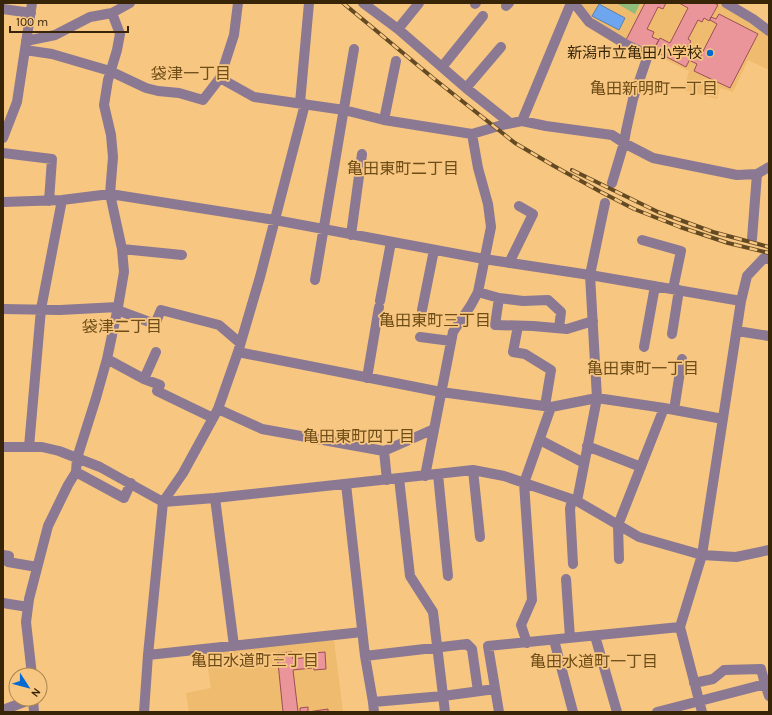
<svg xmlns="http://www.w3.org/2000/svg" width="772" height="715" viewBox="0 0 772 715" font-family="Karla,'Noto Sans JP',sans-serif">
<rect width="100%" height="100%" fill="#f7c681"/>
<path fill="#efbb6e" d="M 578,3 L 717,3 L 751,22 L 769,37 L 769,70 L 748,60 L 733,92 L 720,88 L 717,99 L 684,90 L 689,71 L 638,47 L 590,18 Z
M 334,640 L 343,712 L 189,712 L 186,693 L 211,688 L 205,652 Z"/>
<path fill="#90bc7b" d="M 616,3 L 640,3 L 635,14 Z"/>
<path fill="#6da5ef" stroke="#5d7fa9" d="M 599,4 L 625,18 L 619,30 L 592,16 Z"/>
<path fill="#e9959a" stroke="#9c4f56" d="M 645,3 L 666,3 L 663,9 L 658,7 L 647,29 L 654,32 L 652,37 L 659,40 L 652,53 L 626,40 Z
M 679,3 L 714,3 L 718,5 L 709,21 L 704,18 L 702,22 L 698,20 L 688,39 L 691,41 L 685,52 L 692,55 L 686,67 L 653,50 L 660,38 L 670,43 L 688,8 Z
M 719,14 L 758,34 L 730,88 L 694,71 L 697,64 L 689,60 L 692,55 L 699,59 L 717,24 L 710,20 L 711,17 L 716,19 Z
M 292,652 L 293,659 L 311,657 L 312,668 L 293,670 L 298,712 L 283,712 L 277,653 Z
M 325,652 L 326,669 L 314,670 L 313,653 Z
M 308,707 L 308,712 L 328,709 L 328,712 L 300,712 L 300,708 Z"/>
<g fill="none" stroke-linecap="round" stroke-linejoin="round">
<path stroke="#8b7893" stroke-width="10" d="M 363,3 L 398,29 L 466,88 L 510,123
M 574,3 L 589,22 L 627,45 L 648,55 L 633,99 L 626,131 L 624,143 L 612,183
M 726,3 L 753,19 L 769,31
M 475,4 L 476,3
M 506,6 L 509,3
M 3,9 L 31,13
M 398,29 L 419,3
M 26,41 L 55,35 L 90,17 L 112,13 L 130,3
M 25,50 L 52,54 L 110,71 L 146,88 L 158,91 L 179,93 L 203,100 L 220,78 L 254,97 L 344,110 L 384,120 L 472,134 L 502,125 L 522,121 L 546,126 L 612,135 L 624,143 L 653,158 L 737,175 L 757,174 L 769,167
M 442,67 L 483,16
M 220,78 L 234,35 L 238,3
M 466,88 L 501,47
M 300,103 L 309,3
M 384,120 L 396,61
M 522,121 L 571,3
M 3,138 L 17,102 L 32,3
M 3,153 L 52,159 L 49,201
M 3,202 L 62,200 L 110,194 L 275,220 L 484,259 L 590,275 L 741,301
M 351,235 L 362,154
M 752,239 L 757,174
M 642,240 L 681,251 L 673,289
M 122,249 L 182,255
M 509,263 L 533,214 L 519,206
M 315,280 L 354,49
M 478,292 L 499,298 L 523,301 L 548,300 L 561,312 L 559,328
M 499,298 L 495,325 L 533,326 L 567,329 L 593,321
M 380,301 L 391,242
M 3,309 L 60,310 L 118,307
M 117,310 L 155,324 L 161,310 L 219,325 L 240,343
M 422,310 L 434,250
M 518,326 L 513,352 L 525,354 L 551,370 L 545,406
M 737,331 L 769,336
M 672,334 L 679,290
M 420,337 L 451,341
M 644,347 L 655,286
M 238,352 L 441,392 L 551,407 L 597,398 L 664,408 L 723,419
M 107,359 L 144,379 L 160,385 L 157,391 L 213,418
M 367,378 L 379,307
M 144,379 L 156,352
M 218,409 L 262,429 L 384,451 L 387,480
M 674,410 L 682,359
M 540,440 L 584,463
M 587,446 L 641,467
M 3,447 L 42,447 L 59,451 L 100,467 L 163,502 L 215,498 L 473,470 L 504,476 L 577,501 L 639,537 L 702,555 L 736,557 L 769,550
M 29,447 L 41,309 L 62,200
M 384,451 L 434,429
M 473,470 L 480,537
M 76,472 L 124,498 L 131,483
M 438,474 L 448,576
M 425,476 L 453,332 L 471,305 L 478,292 L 491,227 L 488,204 L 478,168 L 472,134
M 399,478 L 410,576 L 433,612 L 445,712
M 346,484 L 365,656 L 373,702 L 374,712
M 215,498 L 234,646
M 572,499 L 570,509 L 573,564
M 577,501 L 597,398 L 590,275 L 605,203
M 3,555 L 9,556 L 8,562 L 37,567
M 619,559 L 618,525 L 664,408
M 566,579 L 570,638
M 3,603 L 28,607
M 595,636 L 617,712
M 554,640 L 573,712
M 527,643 L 521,625 L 532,600 L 524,483 L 551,407
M 148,655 L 362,632
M 365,656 L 467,644 L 472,649 L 478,691
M 32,675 L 26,622 L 29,599 L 48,526 L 68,485 L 76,472 L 77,458 L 96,398 L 107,359 L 118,307 L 124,272 L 122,249 L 110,194 L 113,157 L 111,135 L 104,105 L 108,80 L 117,50 L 120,34 L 112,13
M 694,683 L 713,679 L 724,670 L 761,669 L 765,684
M 33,699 L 34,712
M 373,702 L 443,696 L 495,689
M 3,710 L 32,699
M 144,712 L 148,655 L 163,502 L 183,473 L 218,409 L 238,352 L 260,277 L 305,104
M 499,712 L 488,646 L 680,627
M 657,712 L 765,684 L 769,696
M 702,712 L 680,627 L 702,555 L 741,301 L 747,276 L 764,258 L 769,259"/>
<g stroke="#644a23" stroke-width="4">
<path id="rail" d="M 343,3 L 433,78 L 515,143 L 554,166 L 601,192 L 634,209 L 680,227 L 728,243 L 769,253
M 572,170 L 658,212 L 713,232 L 769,247"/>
</g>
<use href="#rail" stroke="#f7c681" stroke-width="2.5" stroke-dasharray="8" stroke-linecap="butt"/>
</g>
<circle fill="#026ad2" stroke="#f7c681" stroke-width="1.5" cx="710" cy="53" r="4"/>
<g text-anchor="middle" stroke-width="3.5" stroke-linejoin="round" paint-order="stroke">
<g font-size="15" fill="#382507" stroke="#f7c681" text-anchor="end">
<text x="702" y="58">新潟市立亀田小学校</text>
</g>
<g font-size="16" fill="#6f4d17" stroke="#f7c681">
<text x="191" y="79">袋津一丁目</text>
<text x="654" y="94">亀田新明町一丁目</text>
<text x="403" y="174">亀田東町二丁目</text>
<text x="435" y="326">亀田東町三丁目</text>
<text x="122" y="332">袋津二丁目</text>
<text x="643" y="374">亀田東町一丁目</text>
<text x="359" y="442">亀田東町四丁目</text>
<text x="255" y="666">亀田水道町三丁目</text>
<text x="594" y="667">亀田水道町一丁目</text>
</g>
</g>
<rect width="772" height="715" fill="none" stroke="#382507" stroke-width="8"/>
<g transform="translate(28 687) rotate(126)"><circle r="19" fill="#f7c681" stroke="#ab8650"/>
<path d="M0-3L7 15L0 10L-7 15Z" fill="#026ad2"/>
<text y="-6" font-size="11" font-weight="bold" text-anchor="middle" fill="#382507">N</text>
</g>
<path d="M10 26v6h118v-6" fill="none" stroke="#382507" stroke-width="2"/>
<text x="16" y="26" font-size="12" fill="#382507" stroke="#f7c681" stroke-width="3" paint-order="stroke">100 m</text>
</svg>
